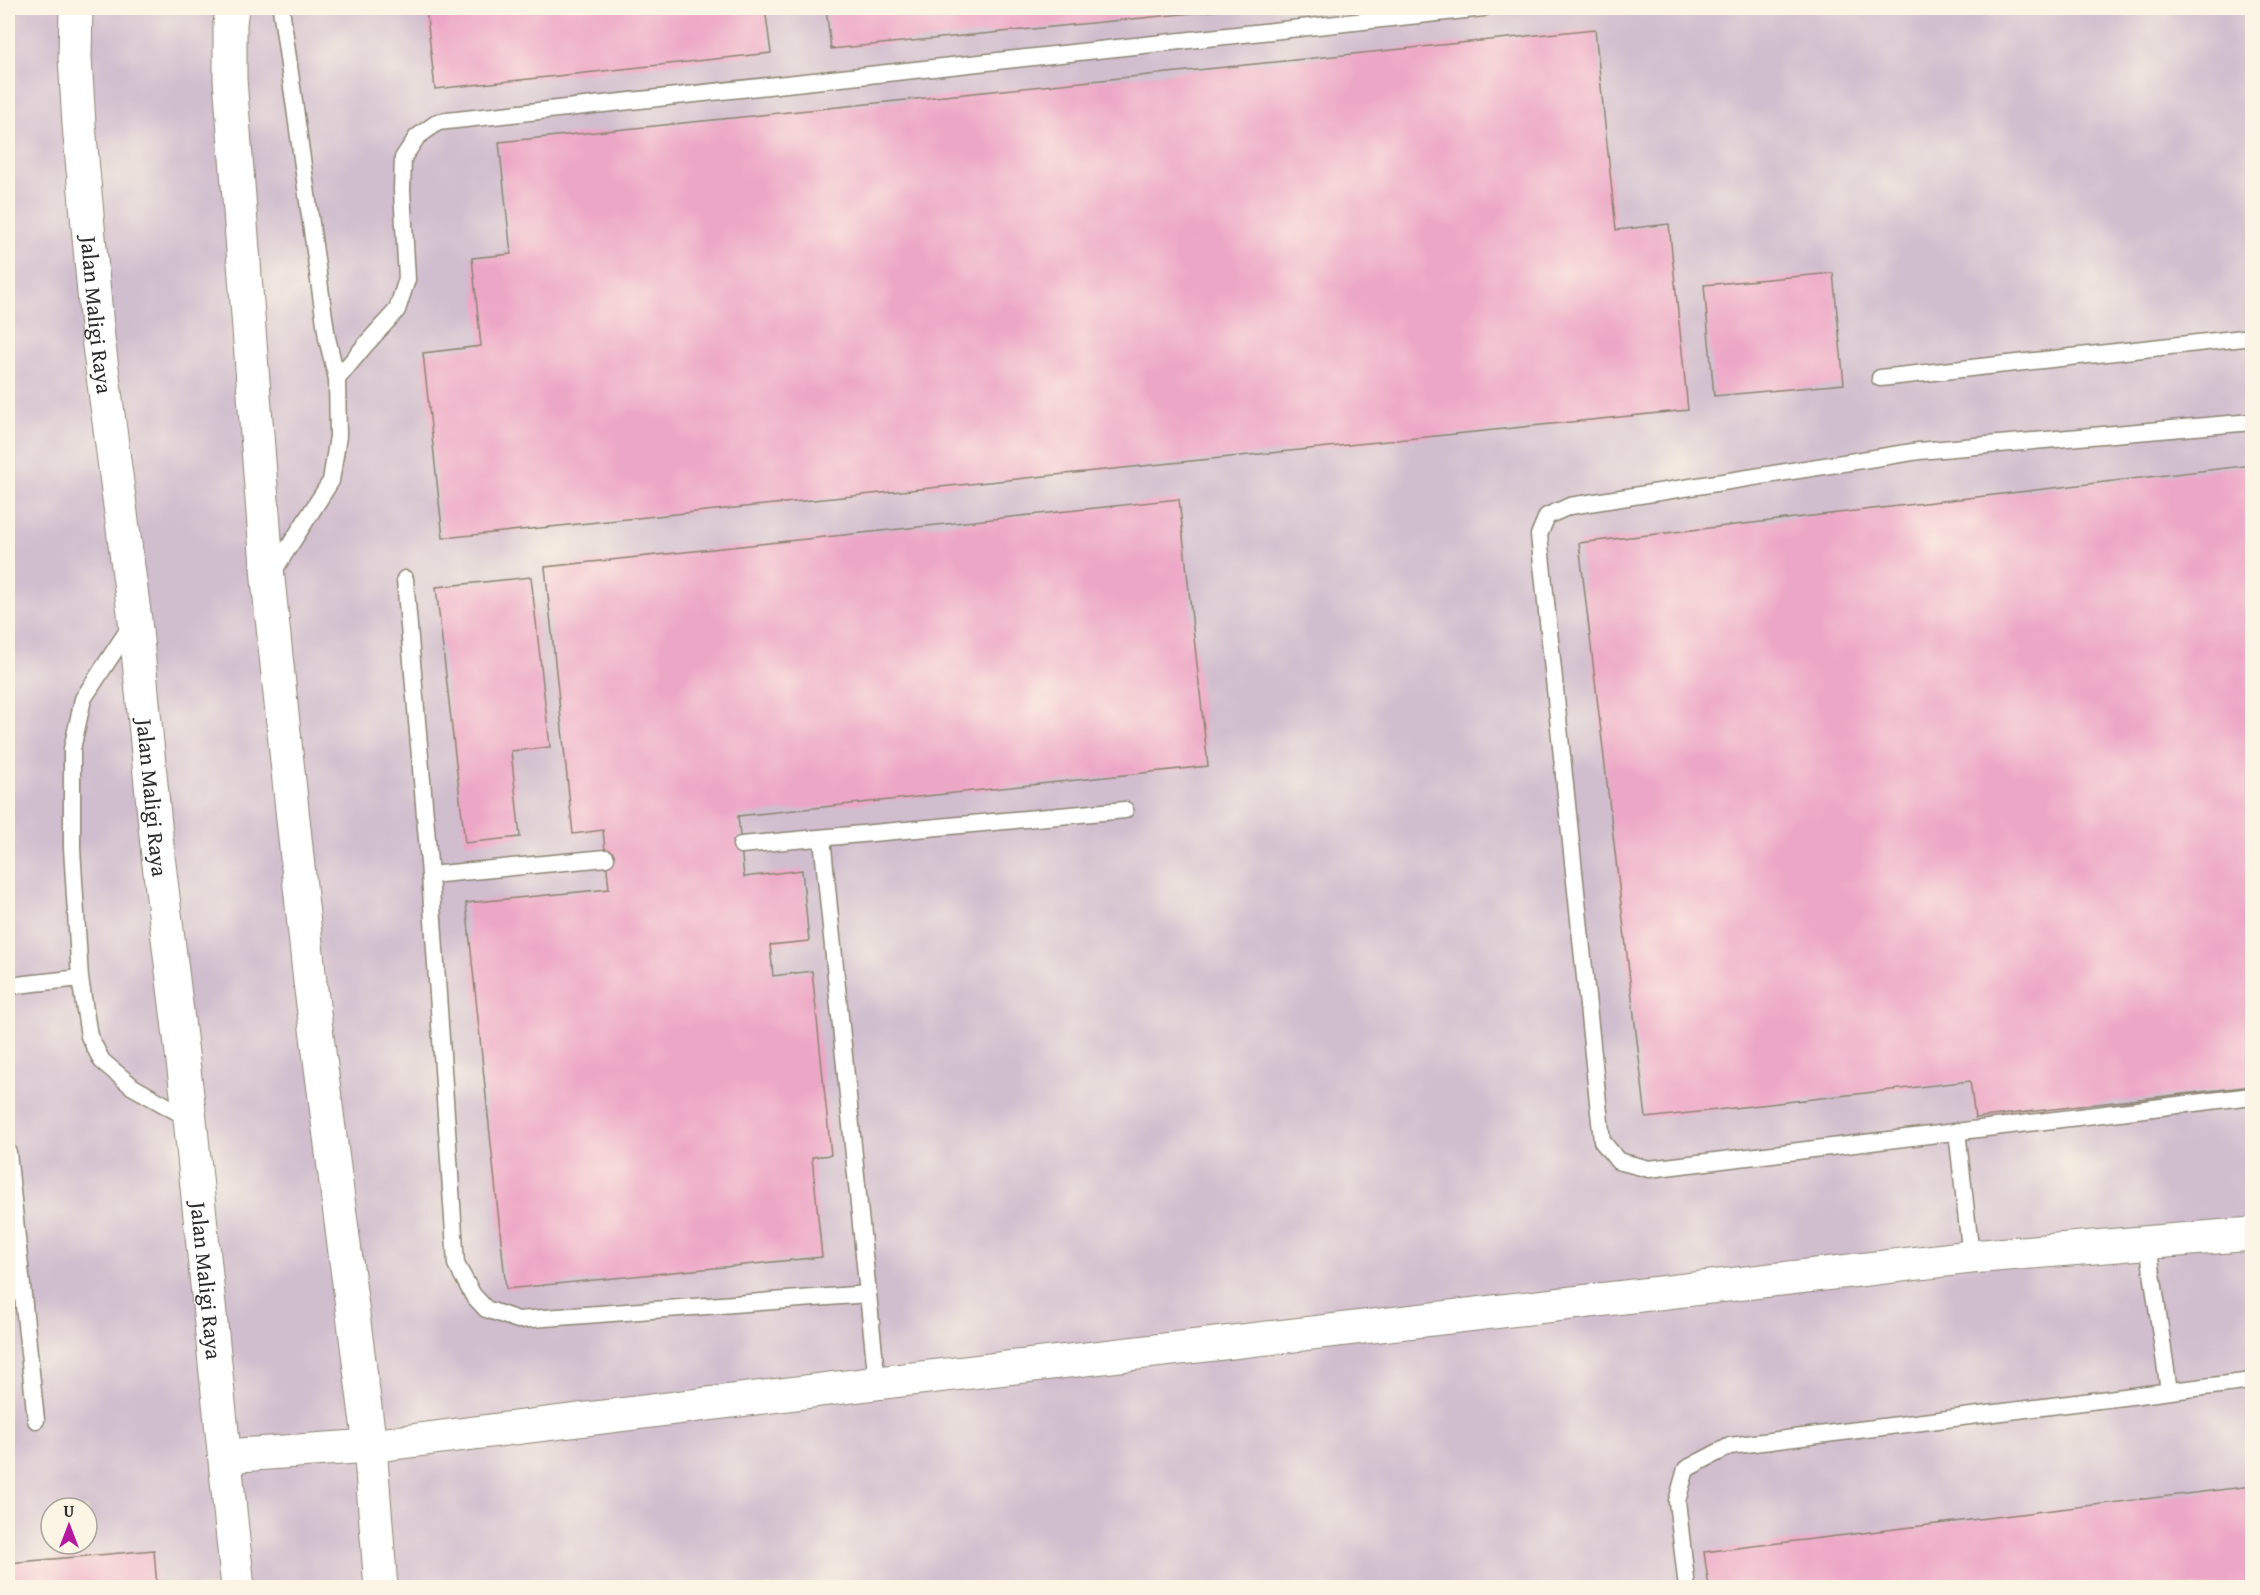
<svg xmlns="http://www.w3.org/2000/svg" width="2260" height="1595" viewBox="0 0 2260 1595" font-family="'Gentium Book Plus',serif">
<rect width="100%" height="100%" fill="#fcf5e5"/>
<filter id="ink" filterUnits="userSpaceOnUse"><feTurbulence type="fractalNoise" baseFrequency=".0167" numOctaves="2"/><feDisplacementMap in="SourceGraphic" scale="12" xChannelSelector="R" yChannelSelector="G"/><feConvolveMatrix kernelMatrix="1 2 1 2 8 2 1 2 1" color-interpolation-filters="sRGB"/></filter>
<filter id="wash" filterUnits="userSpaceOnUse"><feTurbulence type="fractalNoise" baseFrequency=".008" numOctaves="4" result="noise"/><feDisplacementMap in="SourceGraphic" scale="24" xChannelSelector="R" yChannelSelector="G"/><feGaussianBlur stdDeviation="1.35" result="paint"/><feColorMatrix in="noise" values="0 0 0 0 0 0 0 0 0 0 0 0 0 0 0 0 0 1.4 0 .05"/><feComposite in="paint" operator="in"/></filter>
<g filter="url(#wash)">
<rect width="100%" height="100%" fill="#efdfbf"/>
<path fill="#d0bdce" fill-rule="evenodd" d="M 8,8 L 2252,8 L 2252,1587 L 8,1587 ZM 51,1508 L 87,1508 L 87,1544 L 51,1544 Z"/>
<g id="blocks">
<path fill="#eda7c6" d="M 426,8 L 765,8 L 771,53 L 435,89 Z
M 826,8 L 1232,8 L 1232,9 L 831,49 Z
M 1595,29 L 1616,230 L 1669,224 L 1688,410 L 443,538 L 423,353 L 481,346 L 472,258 L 511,254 L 499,142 Z
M 1833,273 L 1844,384 L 1714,396 L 1704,285 Z
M 2252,465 L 2252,1086 L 1975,1118 L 1970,1081 L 1646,1118 L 1579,543 Z
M 1179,499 L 1208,766 L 738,816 L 744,877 L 802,870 L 809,941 L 770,945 L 773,976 L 812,971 L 831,1155 L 812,1157 L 822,1257 L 506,1289 L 466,903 L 609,889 L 603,830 L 573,834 L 545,567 Z
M 531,577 L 550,747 L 511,751 L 520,837 L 465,843 L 436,587 Z
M 2252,1486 L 2252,1588 L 1709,1588 L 1704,1552 Z
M 154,1550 L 157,1588 L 8,1588 L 8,1563 Z"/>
</g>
</g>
<g filter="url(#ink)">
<use href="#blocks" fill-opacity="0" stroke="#8d8575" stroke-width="1.5"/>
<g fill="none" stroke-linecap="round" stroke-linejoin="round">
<g stroke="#8d8575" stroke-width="19">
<path id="service" d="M 1880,378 L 2252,337
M 337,379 L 367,343 L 397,310 L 407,279 L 402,190 L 403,158 L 417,137 L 438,122 L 1483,8
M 2252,422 L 1919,451 L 1570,506 L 1547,516 L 1539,535 L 1602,1141 L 1618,1161 L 1649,1169 L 2252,1096
M 271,575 L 331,481 L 338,436 L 337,379 L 327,338 L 281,8
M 405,579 L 430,875 L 456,1264 L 473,1295 L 486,1309 L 518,1320 L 868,1294
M 132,624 L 83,699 L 72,749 L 72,848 L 80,978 L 89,1036 L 102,1061 L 133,1087 L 190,1119
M 822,838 L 877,1383
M 741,845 L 1125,810
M 430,875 L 606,858
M 8,986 L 80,978
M 1957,1131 L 1971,1257
M 8,1152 L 36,1420
M 2148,1244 L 2169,1391
M 1687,1588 L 1677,1501 L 1686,1469 L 1730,1446 L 2252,1381"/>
</g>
<g stroke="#8d8575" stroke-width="35">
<g id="minor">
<path id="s1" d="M 76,8 L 75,57 L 79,125 L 98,338 L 135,620 L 158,856 L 190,1119 L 238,1588"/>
<path d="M 232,8 L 230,24 L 230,79 L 268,579 L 310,982 L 370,1446 L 381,1588"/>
<path d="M 225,1456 L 370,1446 L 877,1383 L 1971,1257 L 2252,1234"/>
</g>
</g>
<use href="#service" stroke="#fff" stroke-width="16"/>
<use href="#minor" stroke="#fff" stroke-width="33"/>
</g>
</g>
<g text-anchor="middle" stroke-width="5" stroke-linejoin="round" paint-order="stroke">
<g font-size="22" fill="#2b2b2b" stroke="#fcf5e5">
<text dy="8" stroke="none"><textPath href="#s1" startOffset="308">Jalan Maligi Raya</textPath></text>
<text dy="8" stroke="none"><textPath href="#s1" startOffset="794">Jalan Maligi Raya</textPath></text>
<text dy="8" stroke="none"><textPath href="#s1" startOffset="1280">Jalan Maligi Raya</textPath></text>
</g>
</g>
<rect width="2260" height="1595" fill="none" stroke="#fcf5e5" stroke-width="30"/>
<g transform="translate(69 1526)"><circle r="28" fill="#fcf5e5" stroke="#a8a49b" stroke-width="1.5"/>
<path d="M0-4.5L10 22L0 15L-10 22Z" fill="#b5179e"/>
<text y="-9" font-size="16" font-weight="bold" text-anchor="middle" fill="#2b2b2b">U</text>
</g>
</svg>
